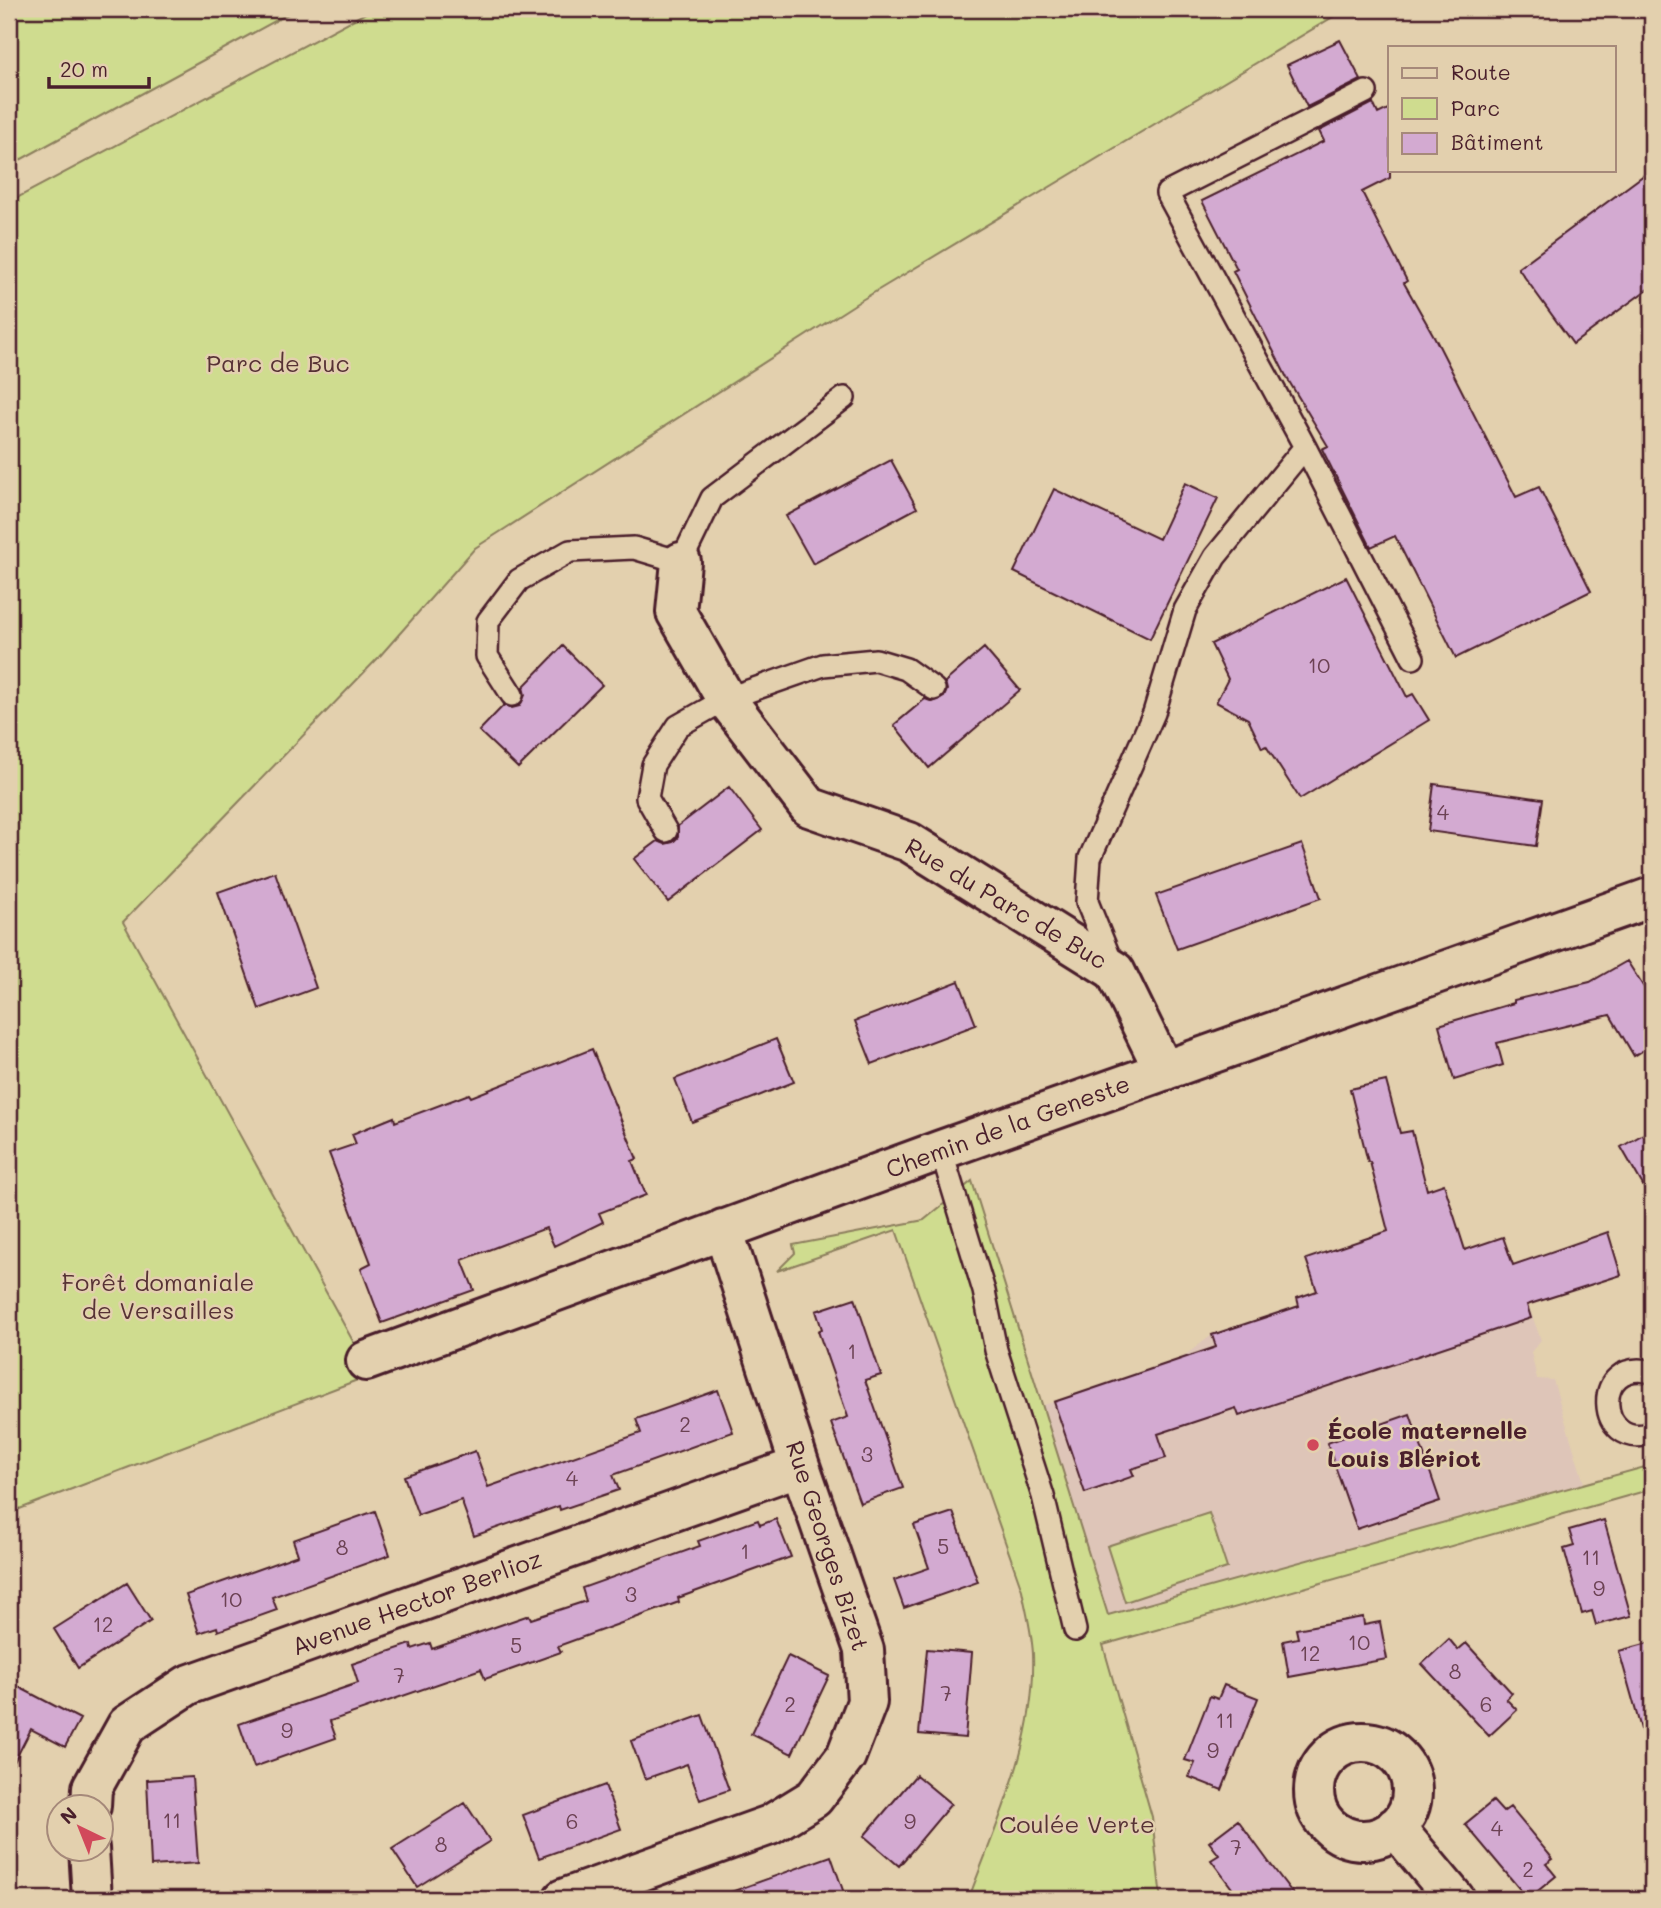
<svg xmlns="http://www.w3.org/2000/svg" width="1661" height="1908" viewBox="0 0 1661 1908" font-family="Mali,sans-serif">
<rect width="100%" height="100%" fill="#e3d0ae"/>
<filter id="ink" filterUnits="userSpaceOnUse"><feTurbulence type="fractalNoise" baseFrequency=".0143" numOctaves="2"/><feDisplacementMap in="SourceGraphic" scale="14" xChannelSelector="R" yChannelSelector="G"/><feConvolveMatrix kernelMatrix="1 2 1 2 8 2 1 2 1" color-interpolation-filters="sRGB"/></filter>
<g filter="url(#ink)">
<path fill="#dec5b8" d="M 1503,1237 L 1541,1340 L 1531,1352 L 1537,1379 L 1553,1380 L 1584,1483 L 1108,1615 L 1041,1406 L 1180,1359 L 1212,1335 L 1299,1306 L 1297,1298 L 1306,1295 L 1309,1302 Z"/>
<path fill="#cfdc8f" stroke="#8c7e5d" stroke-width="2" d="M 9,9 L 297,9 L 9,166 Z
M 373,9 L 1346,9 L 860,301 L 475,548 L 379,657 L 123,922 L 354,1343 L 360,1379 L 9,1513 L 9,202 Z
M 972,1181 L 1108,1615 L 1652,1465 L 1652,1489 L 1103,1645 L 1152,1817 L 1161,1899 L 962,1899 L 972,1890 C 1001,1813 1036,1738 1033,1654 C 1032,1633 1026,1611 1022,1590 L 896,1230 L 777,1271 L 795,1253 L 793,1245 L 924,1220 Z
M 1209,1513 L 1227,1568 L 1125,1602 L 1107,1546 Z"/>
<path fill="#d3aad1" stroke="#4a1f2b" stroke-width="2" d="M 1340,40 L 1361,80 L 1307,107 L 1287,65 Z
M 1373,103 L 1378,114 L 1390,108 L 1390,178 L 1362,192 L 1407,281 L 1404,283 L 1435,338 L 1516,497 L 1539,487 L 1591,591 L 1456,658 L 1395,536 L 1371,547 L 1322,449 L 1328,446 L 1287,378 L 1233,271 L 1237,269 L 1202,201 L 1324,141 L 1319,131 Z
M 1652,169 L 1652,286 L 1573,344 L 1518,268 Z
M 891,460 L 917,508 L 813,564 L 786,516 Z
M 1185,483 L 1218,498 L 1150,639 L 1014,572 L 1054,489 L 1159,539 Z
M 1346,577 L 1407,697 L 1413,694 L 1429,720 L 1300,799 L 1266,746 L 1262,748 L 1248,719 L 1216,702 L 1228,679 L 1211,644 Z
M 563,646 L 602,685 L 518,768 L 479,731 L 504,705 L 512,708 L 520,706 L 525,695 L 523,687 Z
M 984,648 L 1020,690 L 929,768 L 894,725 L 925,699 L 933,702 L 944,697 L 947,690 L 945,682 Z
M 1434,784 L 1543,799 L 1536,846 L 1428,831 Z
M 729,787 L 762,830 L 668,902 L 634,859 L 658,841 L 665,844 L 673,842 L 678,837 L 678,826 Z
M 1302,844 L 1321,898 L 1177,949 L 1156,895 Z
M 275,872 L 316,988 L 259,1009 L 218,892 Z
M 1627,961 L 1652,1000 L 1652,1045 L 1634,1056 L 1610,1015 L 1497,1043 L 1503,1065 L 1454,1080 L 1439,1025 L 1514,1003 L 1514,1000 L 1590,982 Z
M 959,981 L 976,1025 L 872,1064 L 855,1021 Z
M 776,1039 L 794,1082 L 692,1122 L 675,1079 Z
M 592,1049 L 637,1159 L 632,1161 L 646,1195 L 599,1213 L 603,1222 L 554,1246 L 546,1228 L 462,1260 L 474,1290 L 382,1323 L 361,1268 L 371,1263 L 329,1153 L 356,1144 L 352,1134 L 394,1117 L 395,1122 L 469,1094 L 471,1097 Z
M 1386,1081 L 1400,1133 L 1412,1131 L 1427,1190 L 1444,1184 L 1465,1250 L 1503,1237 L 1513,1265 L 1608,1232 L 1621,1275 L 1527,1305 L 1531,1318 L 1239,1416 L 1236,1408 L 1158,1434 L 1166,1458 L 1131,1469 L 1134,1476 L 1085,1493 L 1054,1402 L 1216,1347 L 1212,1335 L 1299,1306 L 1297,1298 L 1317,1291 L 1306,1259 L 1388,1231 L 1370,1162 L 1368,1162 L 1350,1089 Z
M 1652,1129 L 1652,1201 L 1621,1147 Z
M 855,1298 L 881,1375 L 865,1380 L 903,1488 L 860,1503 L 831,1423 L 848,1417 L 818,1331 L 822,1329 L 816,1311 Z
M 718,1390 L 733,1432 L 613,1475 L 619,1490 L 560,1510 L 559,1506 L 474,1536 L 461,1500 L 418,1515 L 404,1476 L 475,1451 L 488,1487 L 641,1433 L 636,1419 Z
M 1410,1414 L 1440,1501 L 1357,1529 L 1327,1443 Z
M 375,1511 L 390,1555 L 272,1597 L 277,1610 L 218,1631 L 217,1627 L 199,1633 L 186,1595 L 298,1555 L 293,1540 Z
M 953,1512 L 978,1582 L 904,1608 L 894,1580 L 929,1568 L 914,1525 Z
M 776,1519 L 791,1557 L 678,1598 L 679,1602 L 558,1646 L 561,1652 L 485,1679 L 481,1669 L 330,1721 L 336,1738 L 254,1767 L 239,1724 L 358,1683 L 352,1664 L 411,1644 L 412,1649 L 430,1643 L 432,1649 L 529,1615 L 531,1619 L 586,1601 L 582,1588 L 700,1546 L 698,1541 L 758,1520 L 760,1525 Z
M 1604,1520 L 1631,1616 L 1596,1625 L 1592,1611 L 1582,1614 L 1564,1549 L 1574,1546 L 1569,1530 Z
M 127,1583 L 151,1621 L 78,1668 L 54,1629 Z
M 1363,1617 L 1364,1625 L 1380,1622 L 1387,1659 L 1289,1677 L 1283,1641 L 1298,1638 L 1296,1629 Z
M 1449,1639 L 1458,1650 L 1466,1643 L 1512,1693 L 1506,1699 L 1517,1710 L 1489,1736 L 1422,1664 Z
M 1652,1642 L 1652,1739 L 1644,1740 L 1619,1651 Z
M 927,1649 L 972,1653 L 965,1738 L 919,1734 Z
M 788,1656 L 829,1676 L 792,1754 L 751,1734 Z
M 9,1682 L 80,1719 L 65,1747 L 31,1729 L 9,1772 Z
M 1224,1685 L 1258,1698 L 1222,1790 L 1189,1777 L 1195,1763 L 1185,1760 L 1210,1696 L 1218,1699 Z
M 702,1715 L 729,1790 L 700,1800 L 687,1764 L 645,1779 L 631,1741 Z
M 916,1775 L 951,1804 L 899,1866 L 864,1836 Z
M 192,1777 L 198,1863 L 151,1866 L 147,1780 Z
M 605,1785 L 621,1829 L 539,1858 L 523,1815 Z
M 1493,1801 L 1503,1812 L 1510,1807 L 1553,1859 L 1546,1864 L 1556,1876 L 1528,1899 L 1465,1824 Z
M 465,1803 L 490,1841 L 417,1887 L 392,1849 Z
M 1238,1820 L 1268,1861 L 1297,1899 L 1240,1899 L 1211,1860 L 1219,1855 L 1209,1842 Z
M 831,1856 L 846,1899 L 720,1899 L 720,1896 Z"/>
<g fill="none" stroke-linecap="round" stroke-linejoin="round">
<g stroke="#4a1f2b" stroke-width="26">
<path id="lane" d="M 1305,447 L 1413,658
M 512,695 L 487,656 L 488,621 L 519,580 L 570,551 L 634,548 L 681,562 L 712,498 L 844,398
M 666,831 L 647,798 L 653,765 L 678,726 L 726,699 L 823,665 L 876,660 L 906,669 L 934,689
M 1113,966 L 1087,902 L 1090,858 L 1154,713 L 1185,610 L 1215,557 L 1305,447 L 1167,193 L 1366,92
M 941,1150 L 984,1291 L 996,1350 L 1043,1496 L 1075,1630
M 1652,1372 C 1590,1356 1596,1452 1652,1433"/>
</g>
<g stroke="#4a1f2b" stroke-width="44">
<path id="street" d="M 681,562 L 676,612 L 726,699 L 809,807 L 909,842 L 1115,971 L 1164,1071
M 366,1361 L 941,1150 L 1652,897
M1314 1791a49 49 0 1 1 98 0a49 49 0 1 1-98 0Z
M 91,1806 L 92,1788 L 127,1725 L 188,1685 L 800,1466
M 1395,1827 L 1455,1899
M 89,1848 L 92,1899
M 563,1899 L 770,1825 L 814,1798 L 846,1756 L 867,1702 L 864,1650 L 800,1466 L 723,1229"/>
</g>
<use href="#lane" stroke="#e3d0ae" stroke-width="21"/>
<use href="#street" stroke="#e3d0ae" stroke-width="38"/>
</g>
</g>
<circle fill="#d1495b" stroke="#e3d0ae" stroke-width="2.5" cx="1313" cy="1445" r="7"/>
<g text-anchor="middle" stroke-width="5" stroke-linejoin="round" paint-order="stroke">
<g font-size="21" fill="#6c4254">
<text x="1319" y="673">10</text>
<text x="1443" y="820">4</text>
<text x="852" y="1359">1</text>
<text x="685" y="1432">2</text>
<text x="867" y="1462">3</text>
<text x="572" y="1486">4</text>
<text x="943" y="1554">5</text>
<text x="342" y="1555">8</text>
<text x="745" y="1559">1</text>
<text x="1591" y="1565">11</text>
<text x="1599" y="1596">9</text>
<text x="631" y="1602">3</text>
<text x="231" y="1607">10</text>
<text x="103" y="1632">12</text>
<text x="1359" y="1650">10</text>
<text x="516" y="1653">5</text>
<text x="1310" y="1661">12</text>
<text x="1455" y="1679">8</text>
<text x="399" y="1683">7</text>
<text x="946" y="1701">7</text>
<text x="790" y="1712">2</text>
<text x="1486" y="1712">6</text>
<text x="1225" y="1728">11</text>
<text x="287" y="1738">9</text>
<text x="1213" y="1758">9</text>
<text x="172" y="1828">11</text>
<text x="572" y="1829">6</text>
<text x="910" y="1829">9</text>
<text x="1497" y="1836">4</text>
<text x="441" y="1852">8</text>
<text x="1236" y="1855">7</text>
<text x="1528" y="1877">2</text>
</g>
<g font-size="24" fill="#573235" stroke="#e3d0ae">
<text x="278" y="372">Parc de Buc</text>
<text x="158" y="1291">Forêt domaniale<tspan x="158" dy="28">de Versailles</tspan></text>
<text x="1077" y="1833">Coulée Verte</text>
</g>
<g font-size="24" fill="#4a1f2b" stroke="#e3d0ae">
<text transform="translate(1006 904) rotate(31)" y="8">Rue du Parc de Buc</text>
<text transform="translate(1008 1127) rotate(-20)" y="8">Chemin de la Geneste</text>
<text transform="translate(827 1546) rotate(72)" y="8">Rue Georges Bizet</text>
<text transform="translate(417 1603) rotate(-20)" y="8">Avenue Hector Berlioz</text>
</g>
<g font-size="24" font-weight="bold" fill="#4a1f2b" stroke="#e3d0ae" text-anchor="start">
<text x="1327" y="1439">École maternelle<tspan x="1327" dy="28">Louis Blériot</tspan></text>
</g>
</g>
<rect width="1661" height="1908" fill="none" stroke="#e3d0ae" stroke-width="35"/>
<rect x="18" y="18" width="1626" height="1873" fill="none" stroke="#4a1f2b" stroke-width="2.5" filter="url(#ink)"/>
<rect x="1388" y="46" width="228" height="126" fill="#e3d0ae" stroke="#a6897a" stroke-width="2"/>
<rect x="1402" y="68" width="35" height="10" fill="#e3d0ae" stroke="#a6897a" stroke-width="2"/>
<text x="1451" y="80" font-size="21" fill="#4a1f2b">Route</text>
<rect x="1402" y="98" width="35" height="21" fill="#cfdc8f" stroke="#a6897a" stroke-width="2"/>
<text x="1451" y="116" font-size="21" fill="#4a1f2b">Parc</text>
<rect x="1402" y="133" width="35" height="21" fill="#d3aad1" stroke="#a6897a" stroke-width="2"/>
<text x="1451" y="150" font-size="21" fill="#4a1f2b">Bâtiment</text>
<g transform="translate(80 1828) rotate(317)"><circle r="33" fill="#e3d0ae" stroke="#a6897a" stroke-width="2"/>
<path d="M0-5L12 26L0 18L-12 26Z" fill="#d1495b"/>
<text y="-10" font-size="19" font-weight="bold" text-anchor="middle" fill="#4a1f2b">N</text>
</g>
<path d="M49 77v10h100v-10" fill="none" stroke="#4a1f2b" stroke-width="3.5"/>
<text x="60" y="77" font-size="21" fill="#4a1f2b" stroke="#e3d0ae" stroke-width="5" paint-order="stroke">20 m</text>
</svg>
